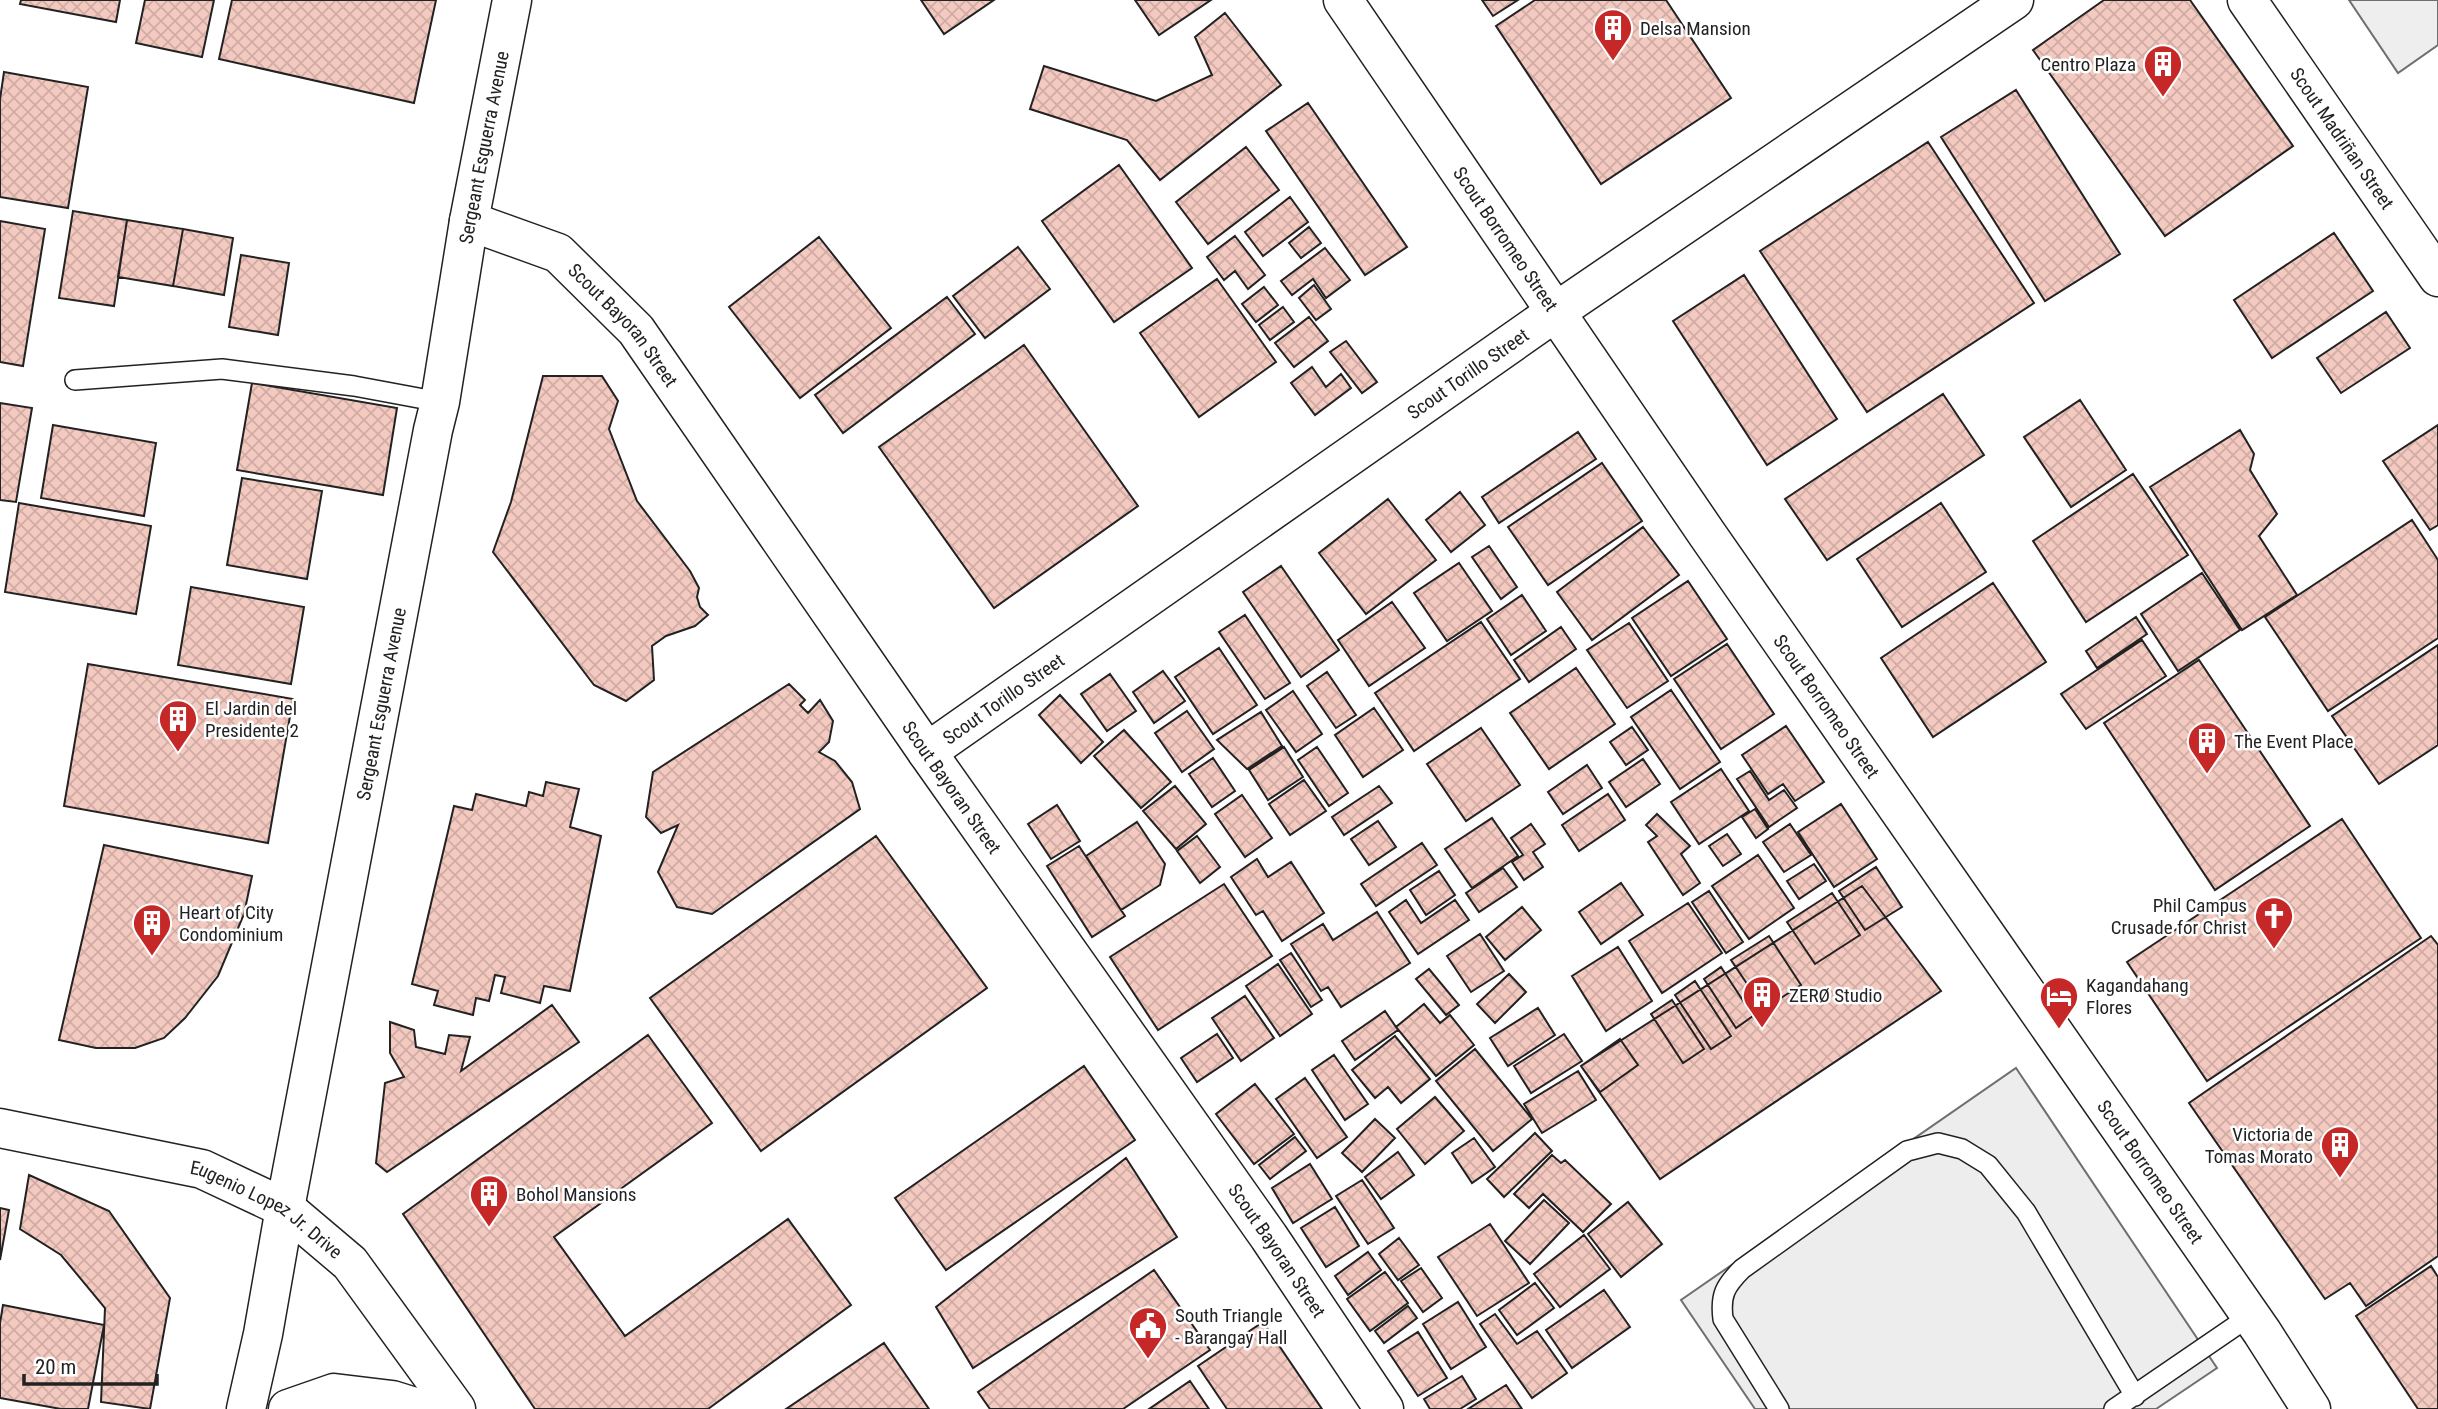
<svg xmlns="http://www.w3.org/2000/svg" width="2438" height="1409" viewBox="0 0 2438 1409" font-family="'Roboto Condensed',sans-serif">
<defs>
<pattern id="building-cross-hatch" width="8" height="8" patternUnits="userSpaceOnUse" patternTransform="scale(1.75)"><rect width="8" height="8" fill="#f3c9c0"/><path d="M0 0l8 8M0 8l8-8" fill="none" stroke="#d0aca5"/></pattern>
</defs>
<rect width="100%" height="100%" fill="#fff"/>
<path fill="#eee" stroke="#6f6f6f" stroke-width="2" d="M 2349,0 L 2438,0 L 2438,45 L 2398,73 Z"/>
<path fill="#ededed" stroke="#6f6f6f" stroke-width="2" d="M 2016,1068 L 2217,1368 L 2156,1409 L 1755,1409 L 1681,1300 Z"/>
<path fill="url(#building-cross-hatch)" stroke="#222" stroke-width="2" d="M 21,0 L 120,0 L 116,22 L 20,4 Z
M 145,0 L 214,0 L 202,57 L 136,43 Z
M 232,0 L 436,0 L 414,103 L 219,59 Z
M 921,0 L 994,0 L 944,34 Z
M 1135,0 L 1211,0 L 1159,35 Z
M 1482,0 L 1518,0 L 1493,16 Z
M 1535,0 L 1666,0 L 1731,98 L 1601,184 L 1496,26 Z
M 2104,0 L 2190,0 L 2293,146 L 2165,236 L 2033,50 Z
M 1225,13 L 1281,85 L 1160,180 L 1127,140 L 1030,109 L 1044,66 L 1156,101 L 1212,75 L 1195,37 Z
M 4,72 L 88,87 L 68,208 L 0,197 L 0,99 Z
M 2016,90 L 2120,254 L 2045,301 L 1941,137 Z
M 1308,103 L 1407,247 L 1365,275 L 1266,131 Z
M 1928,142 L 2034,303 L 1867,412 L 1760,251 Z
M 1246,147 L 1279,190 L 1208,244 L 1176,202 Z
M 1119,165 L 1192,268 L 1114,322 L 1042,221 Z
M 1290,197 L 1308,222 L 1263,256 L 1245,232 Z
M 73,211 L 127,220 L 114,306 L 59,298 Z
M 127,220 L 183,229 L 173,286 L 118,277 Z
M 0,221 L 45,229 L 23,366 L 0,362 Z
M 1309,227 L 1321,243 L 1301,258 L 1289,243 Z
M 183,229 L 233,238 L 224,295 L 173,286 Z
M 2334,233 L 2373,291 L 2272,358 L 2234,300 Z
M 1235,236 L 1265,275 L 1248,289 L 1235,271 L 1224,280 L 1207,257 Z
M 819,237 L 891,328 L 800,398 L 729,307 Z
M 1018,247 L 1050,289 L 985,338 L 953,296 Z
M 1325,248 L 1350,280 L 1326,298 L 1313,279 L 1292,295 L 1281,281 Z
M 241,255 L 289,263 L 278,335 L 229,327 Z
M 1744,275 L 1837,419 L 1767,465 L 1673,321 Z
M 1217,279 L 1276,362 L 1199,417 L 1140,333 Z
M 1314,285 L 1331,309 L 1316,320 L 1299,298 Z
M 1264,287 L 1278,305 L 1256,322 L 1242,304 Z
M 947,297 L 975,334 L 843,433 L 815,395 Z
M 1283,307 L 1294,322 L 1270,340 L 1259,325 Z
M 2386,312 L 2410,348 L 2341,393 L 2317,358 Z
M 1309,317 L 1328,341 L 1294,367 L 1275,343 Z
M 1346,341 L 1377,382 L 1362,393 L 1330,352 Z
M 1024,345 L 1138,506 L 994,608 L 879,447 Z
M 1312,367 L 1326,387 L 1341,374 L 1351,388 L 1315,415 L 1291,383 Z
M 543,376 L 602,376 L 618,401 L 609,429 L 637,501 L 690,571 L 699,588 L 697,597 L 700,607 L 708,615 L 695,626 L 666,636 L 652,646 L 654,680 L 626,701 L 594,685 L 493,552 L 511,502 Z
M 252,383 L 397,408 L 383,495 L 237,470 Z
M 1943,394 L 1984,455 L 1827,560 L 1785,499 Z
M 2080,400 L 2126,470 L 2071,507 L 2024,437 Z
M 0,403 L 32,408 L 16,502 L 0,500 Z
M 53,425 L 156,443 L 144,516 L 41,498 Z
M 2438,425 L 2438,525 L 2430,530 L 2383,461 Z
M 2240,430 L 2254,454 L 2250,470 L 2277,514 L 2259,536 L 2297,595 L 2242,630 L 2150,487 Z
M 1578,432 L 1596,459 L 1499,523 L 1482,497 Z
M 1602,463 L 1642,521 L 1548,585 L 1508,527 Z
M 2133,474 L 2188,555 L 2086,622 L 2033,541 Z
M 242,478 L 322,491 L 307,579 L 227,565 Z
M 1460,492 L 1485,525 L 1451,552 L 1426,520 Z
M 1388,499 L 1436,560 L 1366,614 L 1319,553 Z
M 19,503 L 151,526 L 136,614 L 5,592 Z
M 1941,503 L 1986,572 L 1902,627 L 1857,559 Z
M 2412,520 L 2438,560 L 2438,638 L 2328,711 L 2265,617 Z
M 1643,527 L 1679,575 L 1592,640 L 1557,592 Z
M 1489,546 L 1517,587 L 1501,599 L 1472,557 Z
M 1459,563 L 1492,611 L 1447,641 L 1414,593 Z
M 1281,566 L 1339,650 L 1301,677 L 1243,592 Z
M 2202,573 L 2240,630 L 2178,671 L 2141,614 Z
M 1688,581 L 1727,639 L 1671,676 L 1632,618 Z
M 1993,583 L 2046,662 L 1933,737 L 1881,658 Z
M 191,587 L 304,607 L 291,684 L 178,665 Z
M 1522,595 L 1546,631 L 1511,655 L 1487,619 Z
M 1392,602 L 1425,648 L 1369,686 L 1338,640 Z
M 1245,615 L 1290,683 L 1265,699 L 1219,632 Z
M 2136,617 L 2147,634 L 2097,668 L 2086,651 Z
M 1481,622 L 1520,679 L 1414,751 L 1375,693 Z
M 1629,623 L 1668,681 L 1627,708 L 1587,650 Z
M 1561,627 L 1576,649 L 1529,682 L 1514,660 Z
M 2142,640 L 2166,676 L 2086,729 L 2061,694 Z
M 1727,644 L 1774,714 L 1721,749 L 1674,679 Z
M 2438,645 L 2438,745 L 2379,784 L 2332,716 Z
M 1219,648 L 1257,705 L 1213,734 L 1175,677 Z
M 2199,660 L 2310,826 L 2215,890 L 2104,723 Z
M 88,664 L 293,699 L 268,843 L 64,806 Z
M 1576,668 L 1615,724 L 1549,769 L 1510,713 Z
M 1163,671 L 1185,701 L 1154,723 L 1133,692 Z
M 1327,672 L 1356,715 L 1336,728 L 1307,686 Z
M 1110,674 L 1136,711 L 1107,731 L 1081,694 Z
M 789,684 L 805,700 L 800,705 L 808,713 L 820,700 L 833,721 L 829,742 L 819,752 L 835,761 L 852,782 L 860,809 L 712,914 L 677,907 L 658,872 L 678,825 L 661,833 L 646,817 L 653,772 Z
M 1671,690 L 1720,762 L 1680,789 L 1631,717 Z
M 1293,691 L 1322,734 L 1296,752 L 1266,710 Z
M 1060,695 L 1103,742 L 1081,763 L 1039,715 Z
M 1374,708 L 1403,750 L 1363,777 L 1335,735 Z
M 1187,711 L 1214,749 L 1182,772 L 1155,733 Z
M 1261,712 L 1282,746 L 1247,769 L 1217,740 Z
M 1786,726 L 1824,782 L 1795,801 L 1783,784 L 1768,794 L 1742,755 Z
M 1632,727 L 1648,750 L 1626,765 L 1610,742 Z
M 1481,728 L 1520,785 L 1466,821 L 1427,764 Z
M 1124,730 L 1171,782 L 1141,808 L 1094,756 Z
M 1284,747 L 1303,777 L 1268,800 L 1249,770 Z
M 1317,747 L 1348,793 L 1329,806 L 1298,760 Z
M 1213,758 L 1235,791 L 1212,807 L 1189,774 Z
M 1643,759 L 1660,784 L 1626,807 L 1609,782 Z
M 1587,765 L 1602,788 L 1563,814 L 1548,792 Z
M 1721,769 L 1749,811 L 1699,844 L 1671,802 Z
M 1750,771 L 1769,800 L 1784,790 L 1797,808 L 1769,827 L 1737,779 Z
M 1304,780 L 1326,811 L 1290,835 L 1269,804 Z
M 546,782 L 579,789 L 570,827 L 601,836 L 570,991 L 544,986 L 540,1003 L 501,993 L 505,977 L 495,975 L 489,1001 L 476,998 L 473,1015 L 434,1005 L 438,991 L 412,984 L 454,806 L 472,810 L 476,794 L 526,806 L 529,792 L 543,796 Z
M 1175,786 L 1206,824 L 1176,849 L 1143,811 Z
M 1379,786 L 1392,803 L 1344,835 L 1332,817 Z
M 1608,794 L 1625,820 L 1579,851 L 1562,825 Z
M 1242,795 L 1272,838 L 1245,857 L 1215,814 Z
M 1841,804 L 1877,859 L 1834,887 L 1798,832 Z
M 1057,805 L 1080,841 L 1051,859 L 1028,824 Z
M 1755,809 L 1768,829 L 1756,838 L 1742,817 Z
M 1657,814 L 1690,846 L 1681,854 L 1700,883 L 1683,895 L 1648,842 L 1657,836 L 1646,825 Z
M 1492,818 L 1518,856 L 1472,888 L 1445,849 Z
M 2342,819 L 2421,938 L 2207,1081 L 2127,962 Z
M 1378,821 L 1396,847 L 1369,865 L 1351,839 Z
M 1137,822 L 1165,864 L 1160,885 L 1121,910 L 1086,856 Z
M 1531,824 L 1545,844 L 1533,852 L 1543,867 L 1524,880 L 1512,862 L 1523,855 L 1511,838 Z
M 1790,824 L 1811,855 L 1784,872 L 1763,842 Z
M 1727,834 L 1741,854 L 1723,866 L 1709,846 Z
M 876,836 L 987,988 L 761,1151 L 650,998 Z
M 1197,836 L 1220,867 L 1200,883 L 1177,851 Z
M 1422,843 L 1437,865 L 1376,906 L 1361,884 Z
M 104,845 L 252,876 L 244,914 L 218,976 L 185,1018 L 164,1038 L 135,1048 L 96,1048 L 59,1040 Z
M 1079,846 L 1125,916 L 1092,937 L 1047,866 Z
M 1758,855 L 1794,908 L 1749,939 L 1712,886 Z
M 1257,859 L 1268,877 L 1291,862 L 1324,913 L 1282,941 L 1263,911 L 1256,915 L 1231,877 Z
M 1814,864 L 1826,881 L 1799,899 L 1787,881 Z
M 1876,867 L 1902,907 L 1865,930 L 1839,891 Z
M 1503,868 L 1517,887 L 1479,912 L 1466,893 Z
M 1439,871 L 1455,895 L 1426,915 L 1410,890 Z
M 1621,883 L 1643,915 L 1601,944 L 1579,912 Z
M 1224,884 L 1272,956 L 1158,1030 L 1110,957 Z
M 1862,886 L 1941,991 L 1660,1179 L 1581,1066 Z
M 1709,891 L 1743,942 L 1726,953 L 1692,902 Z
M 1832,893 L 1860,935 L 1815,964 L 1787,922 Z
M 1406,900 L 1421,923 L 1455,900 L 1469,920 L 1418,954 L 1389,912 Z
M 1688,903 L 1722,953 L 1662,993 L 1629,941 Z
M 1522,907 L 1541,930 L 1505,960 L 1486,937 Z
M 1377,912 L 1410,963 L 1341,1007 L 1328,987 L 1321,991 L 1291,944 L 1323,924 L 1333,940 Z
M 1480,934 L 1504,971 L 1471,992 L 1447,956 Z
M 1769,936 L 1801,985 L 1764,1009 L 1731,960 Z
M 2431,936 L 2438,945 L 2438,1256 L 2366,1306 L 2350,1283 L 2325,1299 L 2189,1103 Z
M 1618,947 L 1652,1001 L 1606,1031 L 1572,976 Z
M 1291,953 L 1322,1000 L 1311,1007 L 1280,960 Z
M 1278,964 L 1312,1014 L 1280,1036 L 1246,986 Z
M 1721,967 L 1753,1016 L 1736,1028 L 1704,979 Z
M 1429,969 L 1459,1005 L 1446,1015 L 1416,979 Z
M 1509,974 L 1526,992 L 1495,1023 L 1477,1004 Z
M 1695,981 L 1731,1036 L 1711,1049 L 1675,995 Z
M 1245,996 L 1274,1038 L 1241,1061 L 1212,1018 Z
M 1672,1000 L 1704,1049 L 1683,1063 L 1651,1014 Z
M 1424,1004 L 1440,1023 L 1450,1015 L 1474,1045 L 1436,1076 L 1396,1027 Z
M 552,1005 L 579,1042 L 387,1172 L 376,1163 L 385,1083 L 404,1077 L 390,1053 L 390,1022 L 414,1030 L 416,1047 L 445,1054 L 449,1035 L 470,1037 L 461,1071 Z
M 1538,1008 L 1555,1035 L 1508,1066 L 1490,1038 Z
M 1385,1011 L 1398,1030 L 1355,1060 L 1342,1041 Z
M 1217,1034 L 1233,1058 L 1197,1082 L 1181,1058 Z
M 1564,1034 L 1582,1061 L 1531,1093 L 1514,1066 Z
M 648,1035 L 712,1123 L 554,1237 L 625,1336 L 788,1219 L 851,1305 L 708,1409 L 535,1409 L 403,1214 Z
M 1395,1036 L 1430,1079 L 1401,1103 L 1388,1087 L 1375,1098 L 1352,1070 Z
M 1620,1039 L 1638,1065 L 1600,1092 L 1581,1066 Z
M 1475,1049 L 1532,1119 L 1493,1151 L 1436,1081 Z
M 1334,1055 L 1368,1104 L 1345,1120 L 1312,1070 Z
M 1084,1066 L 1135,1140 L 946,1270 L 895,1198 Z
M 1578,1071 L 1596,1100 L 1542,1133 L 1524,1104 Z
M 1305,1078 L 1347,1137 L 1317,1158 L 1276,1099 Z
M 1255,1084 L 1294,1134 L 1254,1164 L 1216,1114 Z
M 1435,1097 L 1464,1131 L 1425,1164 L 1397,1129 Z
M 1375,1119 L 1395,1138 L 1362,1172 L 1342,1153 Z
M 1535,1133 L 1552,1151 L 1504,1197 L 1487,1179 Z
M 1295,1137 L 1306,1151 L 1270,1179 L 1259,1165 Z
M 1474,1138 L 1495,1167 L 1472,1183 L 1452,1153 Z
M 1398,1152 L 1414,1175 L 1381,1199 L 1365,1177 Z
M 1552,1155 L 1561,1163 L 1565,1160 L 1611,1204 L 1583,1232 L 1543,1194 L 1529,1208 L 1514,1194 Z
M 1126,1158 L 1177,1237 L 973,1368 L 936,1307 Z
M 1310,1164 L 1332,1199 L 1293,1223 L 1272,1188 Z
M 29,1175 L 109,1211 L 170,1298 L 150,1409 L 101,1402 L 105,1308 L 61,1255 L 20,1229 Z
M 1362,1180 L 1394,1228 L 1368,1244 L 1336,1196 Z
M 1544,1200 L 1569,1223 L 1530,1264 L 1505,1241 Z
M 1628,1202 L 1662,1244 L 1621,1277 L 1588,1234 Z
M 1335,1207 L 1359,1246 L 1326,1267 L 1301,1228 Z
M 0,1208 L 9,1210 L 0,1260 Z
M 1490,1224 L 1529,1283 L 1477,1316 L 1438,1257 Z
M 1584,1235 L 1610,1269 L 1560,1307 L 1534,1274 Z
M 1399,1238 L 1419,1265 L 1398,1280 L 1379,1254 Z
M 1368,1252 L 1381,1270 L 1348,1295 L 1335,1276 Z
M 2431,1266 L 2438,1277 L 2438,1409 L 2418,1409 L 2356,1316 Z
M 1421,1268 L 1442,1298 L 1423,1312 L 1401,1281 Z
M 1154,1270 L 1210,1350 L 1123,1409 L 990,1409 L 978,1392 Z
M 1385,1272 L 1408,1303 L 1370,1331 L 1347,1299 Z
M 1535,1283 L 1554,1308 L 1517,1335 L 1499,1310 Z
M 1604,1290 L 1630,1327 L 1572,1368 L 1546,1330 Z
M 1458,1302 L 1486,1347 L 1451,1369 L 1423,1324 Z
M 3,1305 L 104,1325 L 88,1409 L 61,1409 L 0,1398 L 0,1323 Z
M 1408,1306 L 1417,1318 L 1384,1343 L 1375,1331 Z
M 1495,1314 L 1517,1344 L 1537,1331 L 1567,1373 L 1532,1398 L 1480,1324 Z
M 1263,1322 L 1322,1409 L 1227,1409 L 1198,1366 Z
M 1418,1332 L 1447,1378 L 1418,1396 L 1388,1351 Z
M 884,1343 L 929,1409 L 786,1409 Z
M 1462,1376 L 1476,1399 L 1460,1409 L 1430,1409 L 1424,1399 Z
M 1190,1381 L 1209,1409 L 1149,1409 Z
M 1506,1385 L 1522,1409 L 1468,1409 Z"/>
<g fill="none" stroke-linecap="round" stroke-linejoin="round">
<g stroke="#222" stroke-width="22">
<path id="service" d="M 75,380 L 222,369 L 354,386 L 440,402
M 1779,1409 L 1723,1319 C 1720,1295 1725,1286 1742,1269 L 1907,1151 L 1938,1143 L 1962,1149 L 1988,1165 L 2026,1212 L 2135,1396
M 2114,1409 L 2250,1316"/>
</g>
<g stroke="#222" stroke-width="41">
<g id="minor">
<path id="s1" d="M 2247,0 L 2438,277"/>
<path id="s2" d="M 469,221 L 558,253 L 636,330 L 927,752 L 1269,1237 L 1384,1409"/>
<path id="s3" d="M 927,752 L 1557,311 L 2014,0"/>
</g>
</g>
<g stroke="#222" stroke-width="41">
<g id="tertiary">
<path id="s4" d="M 1343,0 L 1707,534 L 2262,1332 L 2311,1409"/>
<path id="s5" d="M 0,1128 L 202,1169 L 285,1208 L 350,1263 L 456,1409"/>
<path id="s6" d="M 246,1409 L 263,1334 L 285,1208 L 433,430 L 440,402 L 469,221 L 512,0"/>
<path d="M 288,1409 L 334,1393 L 392,1400 L 421,1409"/>
</g>
</g>
<use href="#service" stroke="#fff" stroke-width="19"/>
<use href="#minor" stroke="#fff" stroke-width="38"/>
<use href="#tertiary" stroke="#fff" stroke-width="38"/>
</g>
<defs>
<g id="building-pin" transform="scale(2.0125)"><path d="M0 17L-7.5 6A9.5 9.5 0 1 1 7.5 6Z" fill="#c62828" stroke="#fff"/><path d="M-4-6H4V6H1V3H-1V6H-4ZM-2.5-4.3h1.7v1.8h-1.7ZM.8-4.3h1.7v1.8H.8ZM-2.5-1h1.7V.8h-1.7ZM.8-1h1.7V.8H.8Z" fill="#fff"/></g>
<g id="church-pin" transform="scale(2.0125)"><path d="M0 17L-7.5 6A9.5 9.5 0 1 1 7.5 6Z" fill="#c62828" stroke="#fff"/><path d="M-1.2-6h2.4v3.5h3.3v2.4h-3.3V6h-2.4V-.1h-3.3v-2.4h3.3Z" fill="#fff"/></g>
<g id="hotel-pin" transform="scale(2.0125)"><path d="M0 17L-7.5 6A9.5 9.5 0 1 1 7.5 6Z" fill="#c62828" stroke="#fff"/><path d="M-6-4.5h1.5V1H6V5H4.5V3h-9V5H-6ZM-4 0a1.8 1.8 0 1 1 3.6 0ZM.5 0V-2.5h3Q6-2.5 6 0Z" fill="#fff"/></g>
<g id="civic-pin" transform="scale(2.0125)"><path d="M0 17L-7.5 6A9.5 9.5 0 1 1 7.5 6Z" fill="#c62828" stroke="#fff"/><path d="M-.6-6.5H3V-4.5H.6V-3L4-1V1h2V6H-6V1h2V-1L-.6-3ZM-1.2 2.5V6h2.4V2.5Z" fill="#fff"/></g>
</defs>
<g fill-rule="evenodd">
<use href="#building-pin" x="1613" y="28"/>
<use href="#building-pin" x="2163" y="64"/>
<use href="#building-pin" x="178" y="719"/>
<use href="#building-pin" x="2207" y="741"/>
<use href="#church-pin" x="2274" y="916"/>
<use href="#building-pin" x="152" y="923"/>
<use href="#building-pin" x="1762" y="995"/>
<use href="#hotel-pin" x="2059" y="996"/>
<use href="#building-pin" x="2340" y="1145"/>
<use href="#building-pin" x="489" y="1194"/>
<use href="#civic-pin" x="1148" y="1326"/>
</g>
<g text-anchor="middle" stroke-width="5" stroke-linejoin="round" paint-order="stroke">
<g font-size="19" fill="#222" stroke="#fff" text-anchor="start">
<text x="1640" y="35">Delsa Mansion</text>
<text x="2136" y="71" text-anchor="end">Centro Plaza</text>
<text x="205" y="715">El Jardin del<tspan x="205" dy="22">Presidente 2</tspan></text>
<text x="2234" y="748">The Event Place</text>
<text x="2247" y="912" text-anchor="end">Phil Campus<tspan x="2247" dy="22">Crusade for Christ</tspan></text>
<text x="179" y="919">Heart of City<tspan x="179" dy="22">Condominium</tspan></text>
<text x="2086" y="992">Kagandahang<tspan x="2086" dy="22">Flores</tspan></text>
<text x="1789" y="1002">ZERØ Studio</text>
<text x="2313" y="1141" text-anchor="end">Victoria de<tspan x="2313" dy="22">Tomas Morato</tspan></text>
<text x="516" y="1201">Bohol Mansions</text>
<text x="1175" y="1322">South Triangle<tspan x="1175" dy="22">- Barangay Hall</tspan></text>
</g>
<g font-size="19" fill="#222" stroke="#fff">
<text dy="7" stroke="none"><textPath href="#s1" startOffset="168">Scout Madriñan Street</textPath></text>
<text dy="7" stroke="none"><textPath href="#s6" startOffset="1284">Sergeant Esguerra Avenue</textPath></text>
<text dy="7" stroke="none"><textPath href="#s4" startOffset="289">Scout Borromeo Street</textPath></text>
<text dy="7" stroke="none"><textPath href="#s2" startOffset="192">Scout Bayoran Street</textPath></text>
<text dy="7" stroke="none"><textPath href="#s3" startOffset="660">Scout Torillo Street</textPath></text>
<text dy="7" stroke="none"><textPath href="#s3" startOffset="93">Scout Torillo Street</textPath></text>
<text dy="7" stroke="none"><textPath href="#s6" startOffset="718">Sergeant Esguerra Avenue</textPath></text>
<text dy="7" stroke="none"><textPath href="#s4" startOffset="856">Scout Borromeo Street</textPath></text>
<text dy="7" stroke="none"><textPath href="#s2" startOffset="760">Scout Bayoran Street</textPath></text>
<text dy="7" stroke="none"><textPath href="#s4" startOffset="1423">Scout Borromeo Street</textPath></text>
<text dy="7" stroke="none"><textPath href="#s5" startOffset="282">Eugenio Lopez Jr. Drive</textPath></text>
<text dy="7" stroke="none"><textPath href="#s2" startOffset="1326">Scout Bayoran Street</textPath></text>
</g>
</g>
<path d="M24 1374v10h133v-10" fill="none" stroke="#222222" stroke-width="3.5"/>
<text x="35" y="1374" font-size="21" fill="#222222" stroke="#ffffff" stroke-width="5" paint-order="stroke">20 m</text>
</svg>
